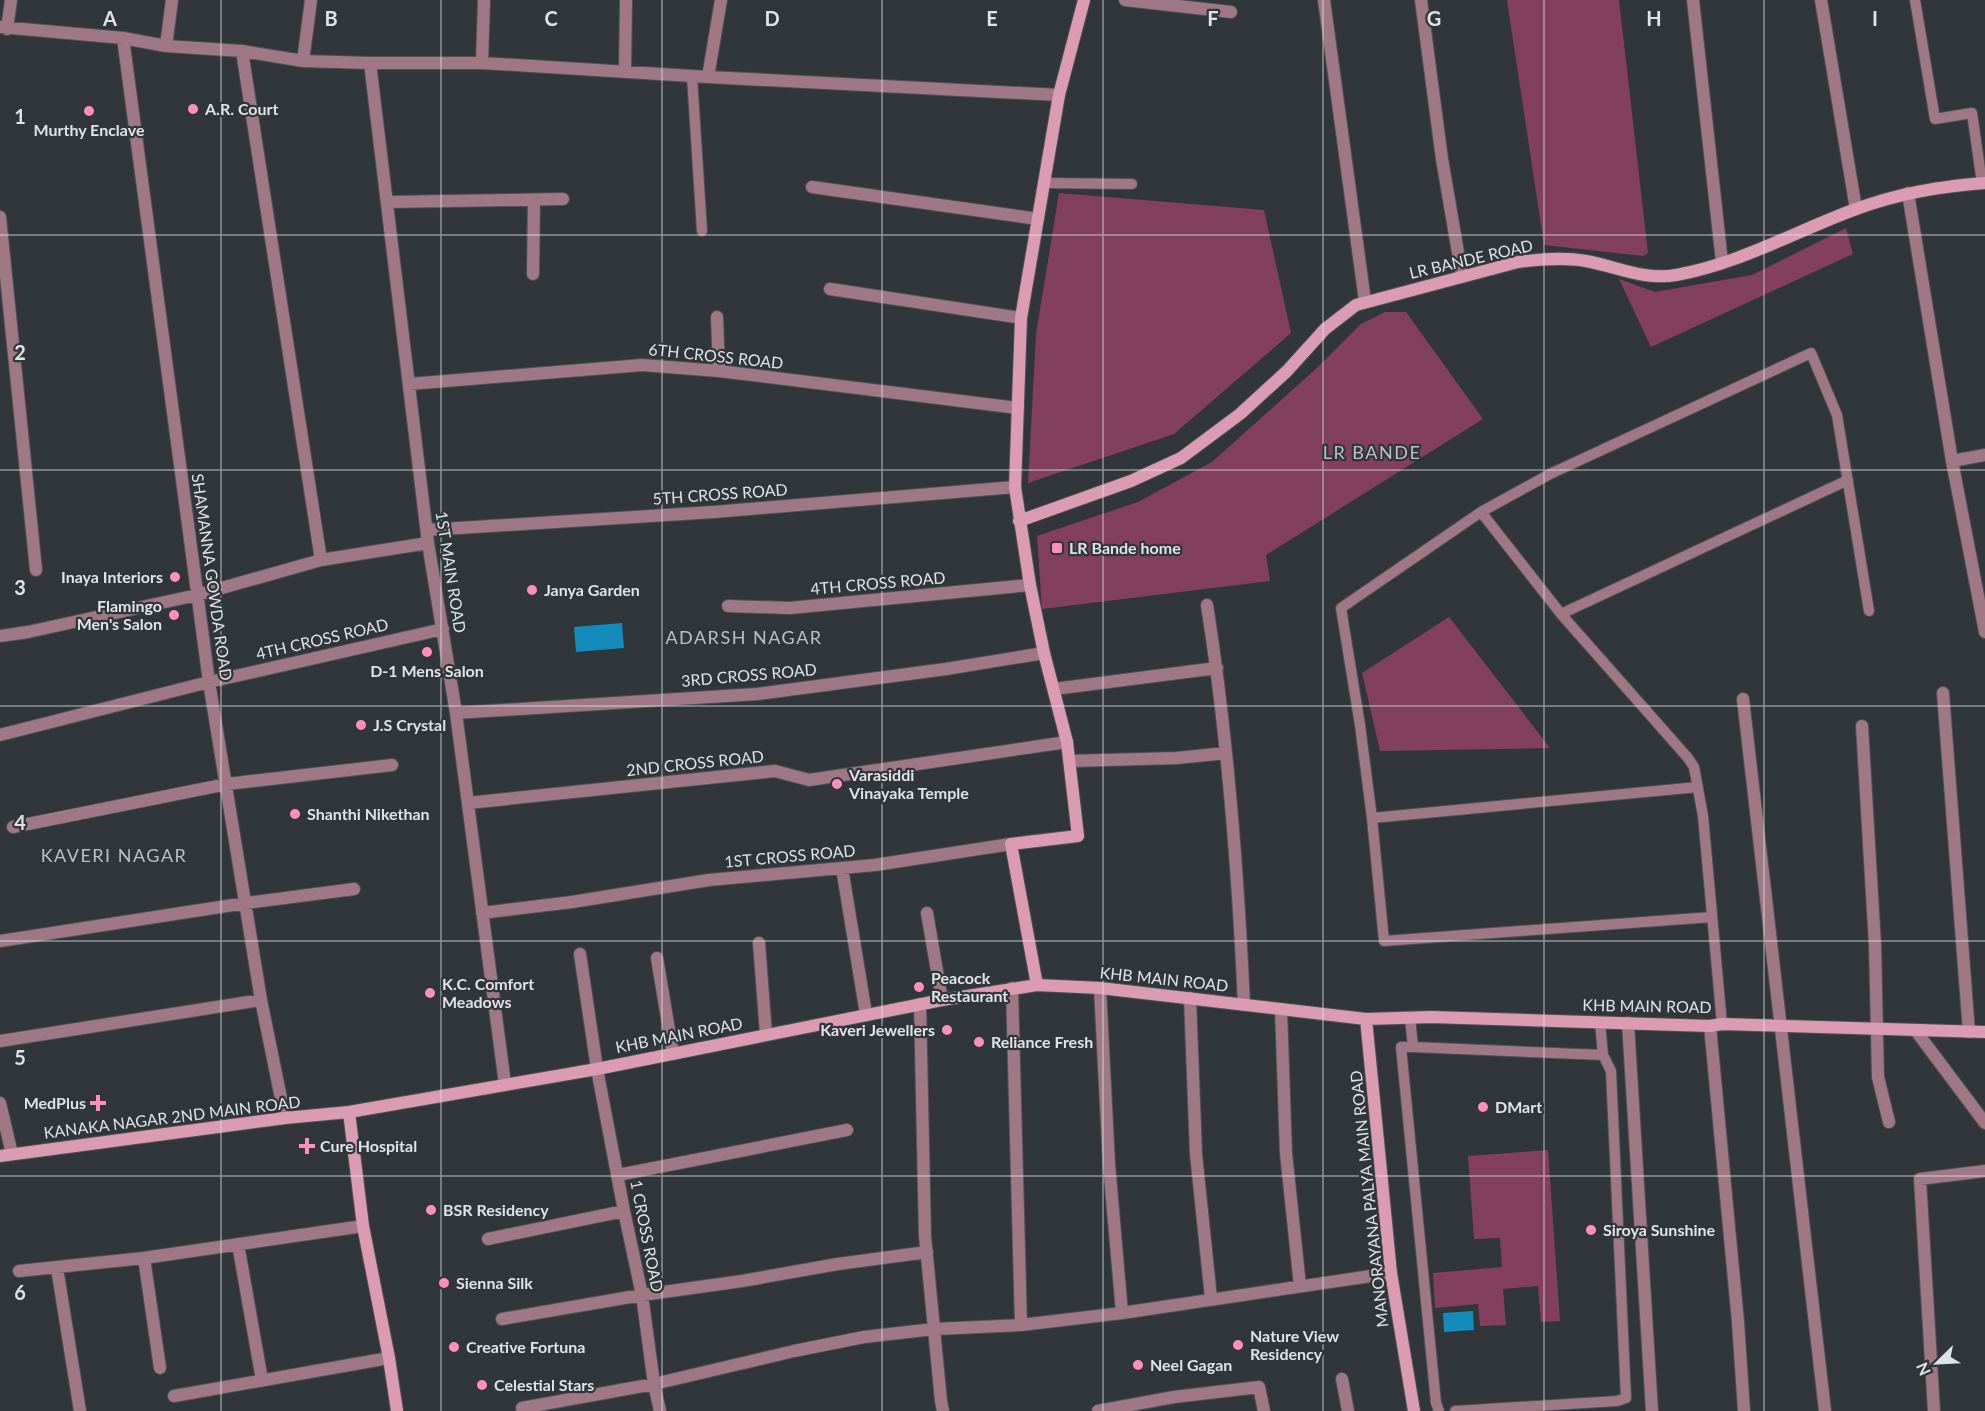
<svg xmlns="http://www.w3.org/2000/svg" width="1985" height="1411" viewBox="0 0 1985 1411" font-family="Lato,sans-serif">
<rect width="100%" height="100%" fill="#303639"/>
<path fill="#83405c" d="M 1507,0 L 1619,0 L 1648,253 L 1643,256 L 1544,245 Z
M 1059,193 L 1264,210 L 1291,333 L 1174,434 L 1028,483 L 1036,334 Z
M 1846,228 L 1853,254 L 1651,347 L 1619,279 L 1655,292 L 1752,275 Z
M 1385,312 L 1406,312 L 1483,419 L 1266,555 L 1270,581 L 1042,609 L 1037,536 L 1138,502 L 1212,462 L 1318,367 L 1361,324 Z
M 1449,617 L 1550,748 L 1380,751 L 1362,673 Z
M 1548,1150 L 1560,1321 L 1541,1322 L 1538,1286 L 1503,1289 L 1506,1325 L 1480,1326 L 1478,1304 L 1435,1308 L 1433,1273 L 1502,1267 L 1500,1238 L 1474,1239 L 1468,1156 Z"/>
<path fill="#138bbb" d="M 622,623 L 624,648 L 576,652 L 574,627 Z
M 1473,1311 L 1474,1330 L 1444,1332 L 1443,1313 Z"/>
<g fill="none" stroke-linecap="round" stroke-linejoin="round">
<g stroke="#4c5255" stroke-width="12">
<path id="lane" d="M 1915,0 L 1935,119 L 1972,113 L 1982,183
M 692,76 L 702,231
M 1044,183 L 1132,184
M 1481,512 L 1561,614 L 1688,758 L 1694,767 L 1703,816 L 1722,1024
M 1561,614 L 1848,480
M 1372,818 L 1698,787
M 1712,917 L 1384,941 L 1372,818 L 1360,725 L 1341,608 L 1481,512 L 1550,474 L 1811,353 L 1837,415 L 1869,611
M 1410,1018 L 1413,1047 L 1401,1047 L 1436,1403 L 1439,1411
M 1413,1047 L 1603,1055
M 1455,1411 L 1617,1401 L 1626,1398 L 1611,1071 L 1603,1055 L 1600,1022"/>
</g>
<g stroke="#4c5255" stroke-width="14">
<path id="street" d="M 1125,0 L 1231,12
M 1324,0 L 1365,301
M 1421,0 L 1442,159 L 1462,276
M 1693,0 L 1722,262
M 1821,0 L 1856,209
M 0,27 L 123,38 L 166,46 L 242,51 L 303,61 L 370,63 L 482,63 L 708,77 L 1059,95
M 7,29 L 11,0
M 123,38 L 209,682 L 261,1000 L 285,1118
M 166,46 L 172,0
M 242,51 L 321,560
M 303,61 L 311,0
M 370,63 L 428,543 L 456,713 L 505,1084
M 482,63 L 484,0
M 625,71 L 626,0
M 708,77 L 721,0
M 812,187 L 1038,219
M 1908,193 L 1952,461 L 1985,632
M 387,202 L 563,199
M 0,217 L 36,570
M 533,274 L 534,200
M 830,289 L 1021,318
M 717,317 L 719,371
M 409,384 L 642,365 L 719,371 L 1018,408
M 1952,461 L 1985,455
M 427,530 L 714,512 L 1015,487
M 1207,605 C 1228,738 1238,871 1244,1005
M 728,606 L 790,608 L 1030,585
M 0,636 L 28,632 L 197,595 L 321,560 L 428,543
M 1054,689 L 1217,668
M 1943,693 L 1969,1032
M 1743,699 L 1825,1411
M 456,713 L 757,694 L 946,669 L 1044,653
M 1862,726 L 1875,945 L 1878,1077 L 1889,1122
M 0,735 L 209,682 L 443,629
M 1070,761 L 1177,758 L 1226,753
M 468,803 L 775,771 L 809,780 L 1067,742
M 13,827 L 227,784 L 392,765
M 842,868 L 866,1014
M 482,913 L 572,902 L 709,880 L 875,865 L 1011,844
M 927,913 L 942,1000
M 0,941 L 246,903 L 354,889
M 759,943 L 766,1034
M 580,954 L 597,1069 L 624,1211 L 642,1295 L 654,1384 L 660,1411
M 657,958 L 673,1054
M 1012,988 L 1021,1325
M 1100,988 L 1109,1164 L 1122,1313
M 1190,998 L 1196,1154 L 1211,1298
M 920,1004 L 925,1236 L 941,1401 L 943,1411
M 1281,1009 L 1286,1153 L 1300,1286
M 1628,1023 L 1652,1411
M 1710,1026 L 1738,1322 L 1744,1411
M 1916,1031 L 1985,1123
M 0,1041 L 261,1000
M 0,1103 L 12,1154
M 618,1175 L 847,1130
M 488,1239 L 624,1211
M 238,1244 L 262,1380
M 144,1258 L 160,1368
M 57,1268 L 80,1411
M 19,1271 L 144,1258 L 363,1226
M 502,1319 L 642,1295 L 742,1281 L 838,1264 L 927,1252
M 1342,1379 L 1348,1411
M 174,1396 L 389,1358
M 522,1408 L 654,1384 L 794,1351 L 864,1337 L 934,1329 L 1021,1325 L 1122,1313 L 1391,1273
M 1098,1411 L 1174,1397 L 1259,1387 L 1264,1411
M 1934,1411 L 1920,1179 L 1985,1171"/>
</g>
<g stroke="#4c5255" stroke-width="14">
<path id="secondary" d="M 1019,521 L 1131,481 L 1181,458 L 1240,414 L 1287,371 L 1325,329 L 1356,305 L 1518,262 C 1541,259 1563,257 1586,261 C 1615,266 1645,281 1676,275 C 1739,264 1796,231 1856,209 C 1897,194 1941,186 1985,183
M 1037,985 L 1011,844 L 1078,836 L 1067,742 L 1044,653 L 1030,585 L 1015,487 L 1021,318 L 1059,95 L 1084,0
M 1366,1019 L 1391,1273 L 1414,1411
M 349,1112 L 363,1226 L 389,1358 L 397,1411
M 0,1156 L 285,1118 L 349,1112 L 597,1069 L 942,1000 L 1037,985 L 1100,988 L 1366,1019 L 1431,1017 L 1710,1026 L 1722,1024 L 1985,1032"/>
</g>
<use href="#lane" stroke="#9f7785" stroke-width="10"/>
<use href="#street" stroke="#9f7785" stroke-width="12"/>
<use href="#secondary" stroke="#db9bb3" stroke-width="12"/>
</g>
<path fill="none" stroke="#dfe3e5" stroke-width="1.5" stroke-opacity="0.55" d="M 221,0 L 221,1411M 441,0 L 441,1411M 662,0 L 662,1411M 882,0 L 882,1411M 1103,0 L 1103,1411M 1323,0 L 1323,1411M 1544,0 L 1544,1411M 1764,0 L 1764,1411M 0,235 L 1985,235M 0,470 L 1985,470M 0,706 L 1985,706M 0,941 L 1985,941M 0,1176 L 1985,1176"/>
<g fill="#fe8ebc" stroke="#303639" stroke-width="2">
<circle cx="193" cy="109" r="6"/>
<circle cx="89" cy="111" r="6"/>
<rect x="1051" y="542" width="12" height="12" rx="3"/>
<circle cx="175" cy="577" r="6"/>
<circle cx="532" cy="590" r="6"/>
<circle cx="174" cy="615" r="6"/>
<circle cx="427" cy="652" r="6"/>
<circle cx="361" cy="725" r="6"/>
<circle cx="837" cy="784" r="6"/>
<circle cx="295" cy="814" r="6"/>
<circle cx="919" cy="987" r="6"/>
<circle cx="430" cy="993" r="6"/>
<circle cx="947" cy="1030" r="6"/>
<circle cx="979" cy="1042" r="6"/>
<path d="M95 1094h6v6h6v6h-6v6h-6v-6h-6v-6h6z"/>
<circle cx="1483" cy="1107" r="6"/>
<path d="M304 1137h6v6h6v6h-6v6h-6v-6h-6v-6h6z"/>
<circle cx="431" cy="1210" r="6"/>
<circle cx="1591" cy="1230" r="6"/>
<circle cx="444" cy="1283" r="6"/>
<circle cx="1238" cy="1345" r="6"/>
<circle cx="454" cy="1347" r="6"/>
<circle cx="1138" cy="1365" r="6"/>
<circle cx="482" cy="1385" r="6"/>
</g>
<g text-anchor="middle" stroke-width="4.5" stroke-linejoin="round" paint-order="stroke">
<g font-size="16" font-weight="bold" fill="#dfe3e5" stroke="#303639" text-anchor="start">
<text x="205" y="115">A.R. Court</text>
<text x="89" y="136" text-anchor="middle">Murthy Enclave</text>
<text x="1069" y="554">LR Bande home</text>
<text x="163" y="583" text-anchor="end">Inaya Interiors</text>
<text x="544" y="596">Janya Garden</text>
<text x="162" y="612" text-anchor="end">Flamingo<tspan x="162" dy="18">Men's Salon</tspan></text>
<text x="427" y="677" text-anchor="middle">D-1 Mens Salon</text>
<text x="373" y="731">J.S Crystal</text>
<text x="849" y="781">Varasiddi<tspan x="849" dy="18">Vinayaka Temple</tspan></text>
<text x="307" y="820">Shanthi Nikethan</text>
<text x="931" y="984">Peacock<tspan x="931" dy="18">Restaurant</tspan></text>
<text x="442" y="990">K.C. Comfort<tspan x="442" dy="18">Meadows</tspan></text>
<text x="935" y="1036" text-anchor="end">Kaveri Jewellers</text>
<text x="991" y="1048">Reliance Fresh</text>
<text x="86" y="1109" text-anchor="end">MedPlus</text>
<text x="1495" y="1113">DMart</text>
<text x="320" y="1152">Cure Hospital</text>
<text x="443" y="1216">BSR Residency</text>
<text x="1603" y="1236">Siroya Sunshine</text>
<text x="456" y="1289">Sienna Silk</text>
<text x="1250" y="1342">Nature View<tspan x="1250" dy="18">Residency</tspan></text>
<text x="466" y="1353">Creative Fortuna</text>
<text x="1150" y="1371">Neel Gagan</text>
<text x="494" y="1391">Celestial Stars</text>
</g>
<g font-size="16" fill="#dfe3e5" stroke="#303639">
<text transform="translate(1471 259) rotate(-13)" y="6">LR BANDE ROAD</text>
<text transform="translate(716 356) rotate(6)" y="6">6TH CROSS ROAD</text>
<text transform="translate(720 494) rotate(-4)" y="6">5TH CROSS ROAD</text>
<text transform="translate(451 572) rotate(81)" y="6">1ST MAIN ROAD</text>
<text transform="translate(212 577) rotate(82)" y="6">SHAMANNA GOWDA ROAD</text>
<text transform="translate(878 583) rotate(-5)" y="6">4TH CROSS ROAD</text>
<text transform="translate(322 639) rotate(-13)" y="6">4TH CROSS ROAD</text>
<text transform="translate(749 675) rotate(-5)" y="6">3RD CROSS ROAD</text>
<text transform="translate(695 763) rotate(-6)" y="6">2ND CROSS ROAD</text>
<text transform="translate(790 856) rotate(-5)" y="6">1ST CROSS ROAD</text>
<text transform="translate(1164 979) rotate(6)" y="6">KHB MAIN ROAD</text>
<text transform="translate(1647 1006) rotate(1)" y="6">KHB MAIN ROAD</text>
<text transform="translate(679 1035) rotate(-11)" y="6">KHB MAIN ROAD</text>
<text transform="translate(172 1117) rotate(-7)" y="6">KANAKA NAGAR 2ND MAIN ROAD</text>
<text transform="translate(1369 1199) rotate(-96)" y="6">MANORAYANA PALYA MAIN ROAD</text>
<text transform="translate(647 1236) rotate(79)" y="6">1 CROSS ROAD</text>
</g>
<g font-size="18" letter-spacing="1.5" fill="#b9c0c5" stroke="#303639">
<text x="1372" y="459">LR BANDE</text>
<text x="744" y="644">ADARSH NAGAR</text>
<text x="114" y="862">KAVERI NAGAR</text>
</g>
</g>
<g font-size="20" text-anchor="middle" font-weight="bold" fill="#dfe3e5" stroke="#303639" stroke-width="4.5" stroke-linejoin="round" paint-order="stroke">
<text x="110" y="26">A</text>
<text x="331" y="26">B</text>
<text x="551" y="26">C</text>
<text x="772" y="26">D</text>
<text x="992" y="26">E</text>
<text x="1213" y="26">F</text>
<text x="1434" y="26">G</text>
<text x="1654" y="26">H</text>
<text x="1875" y="26">I</text>
<text x="20" y="124">1</text>
<text x="20" y="360">2</text>
<text x="20" y="595">3</text>
<text x="20" y="830">4</text>
<text x="20" y="1065">5</text>
<text x="20" y="1300">6</text>
</g>
<g transform="translate(1937 1363) rotate(246)" stroke="#303639" stroke-width="4.5" paint-order="stroke">
<path d="M0-4.5L10 22L0 15L-10 22Z" fill="#dfe3e5"/>
<text y="-9" font-size="16" font-weight="bold" text-anchor="middle" fill="#dfe3e5">N</text>
</g>
</svg>
